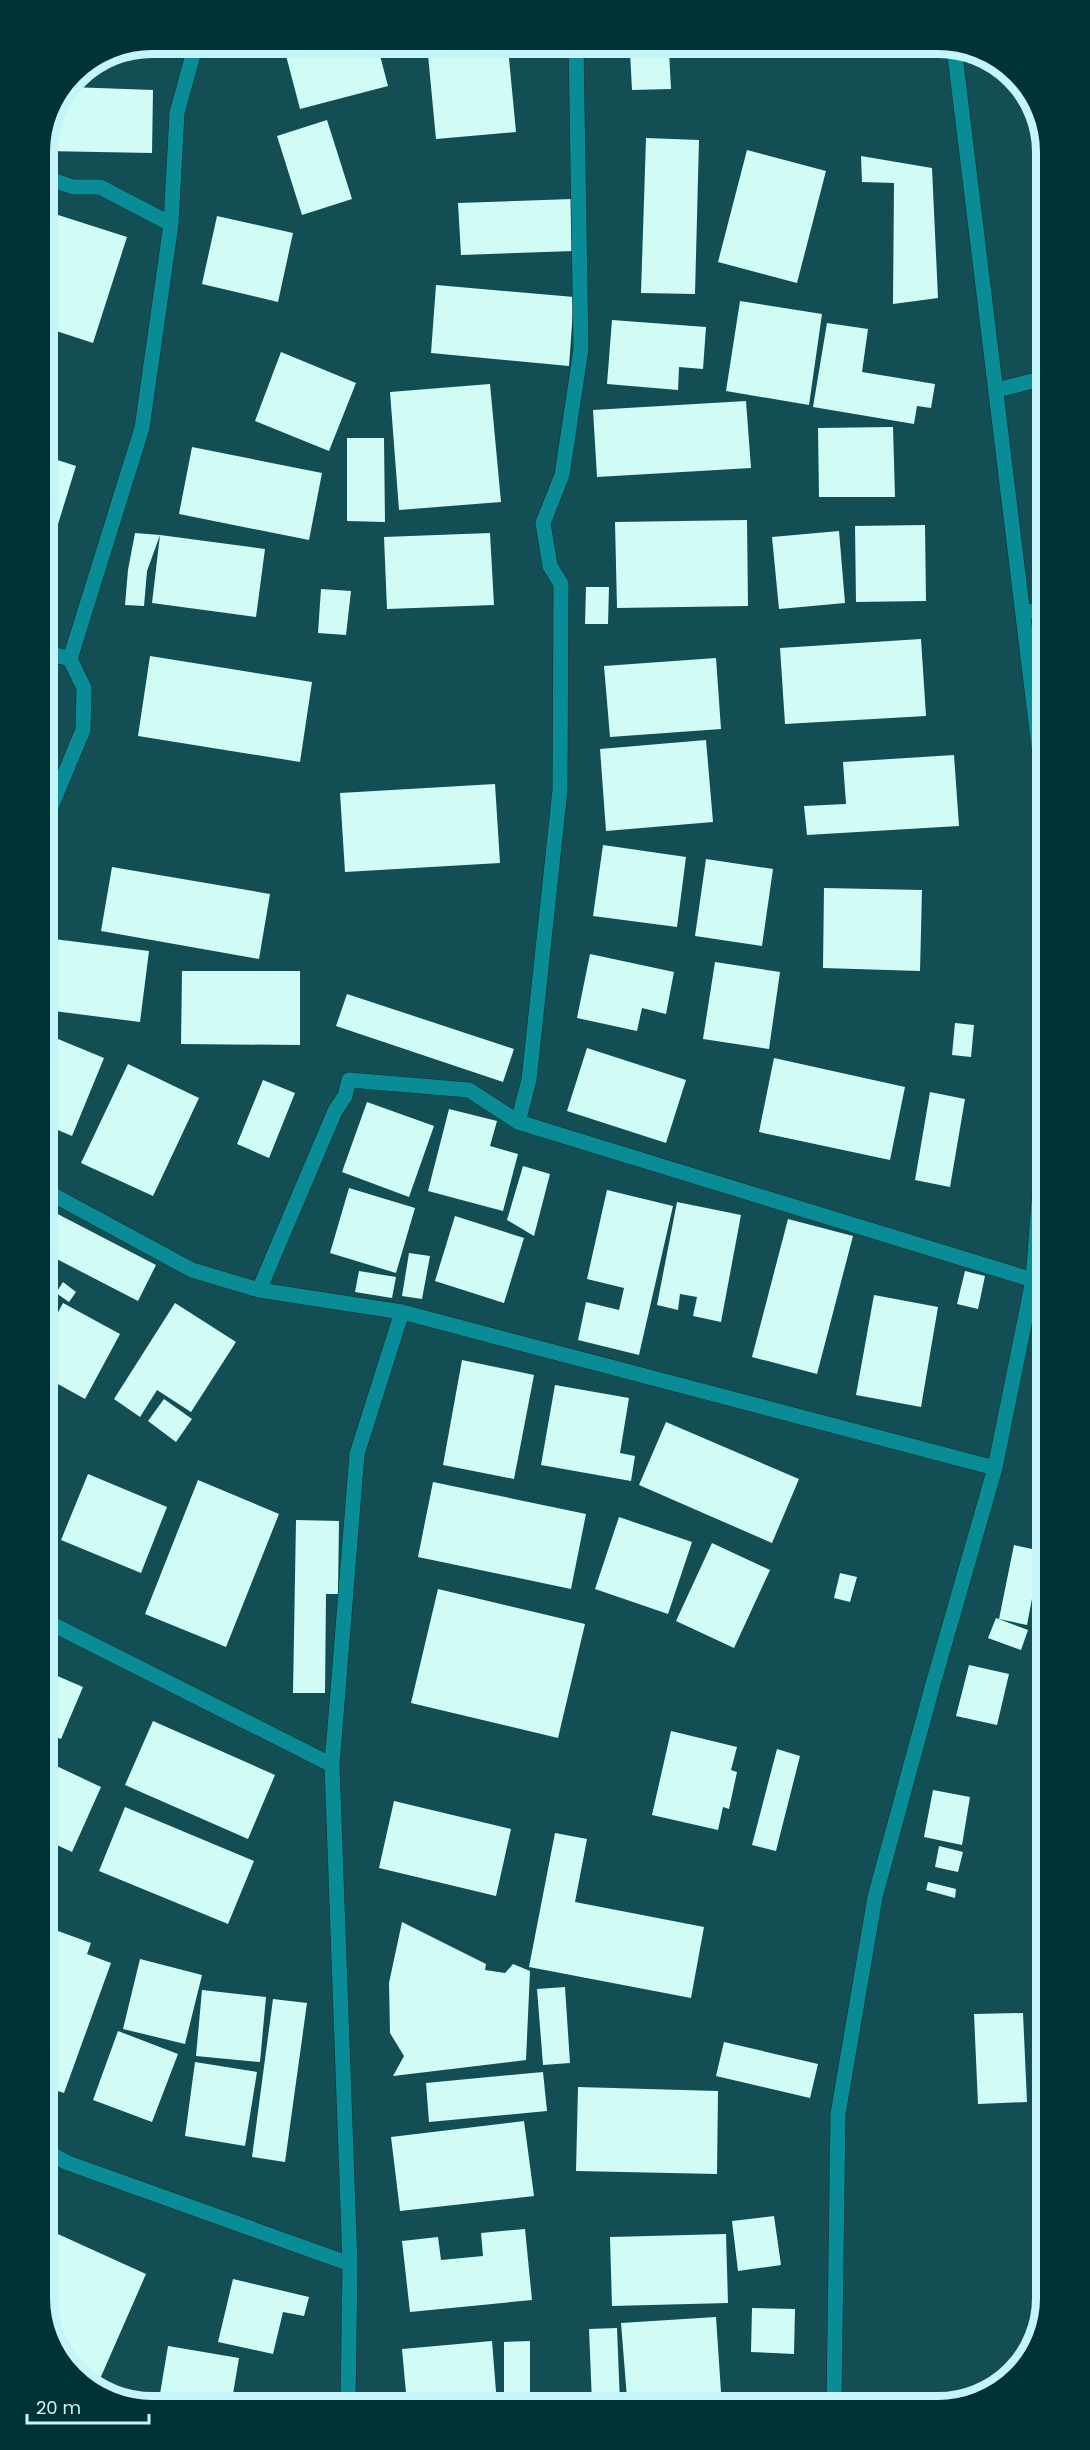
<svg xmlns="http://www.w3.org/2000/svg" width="1090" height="2450" viewBox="0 0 1090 2450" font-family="Poppins,sans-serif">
<rect width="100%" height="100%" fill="#124e53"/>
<path fill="#d0fcf5" d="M 283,44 L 377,44 L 388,86 L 300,109 Z
M 508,48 L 516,132 L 436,139 L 428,55 Z
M 669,51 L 671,89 L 632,90 L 630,52 Z
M 70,87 L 153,90 L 152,153 L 44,151 L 44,145 Z
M 327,120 L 352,199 L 302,215 L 277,136 Z
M 646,138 L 699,140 L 695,294 L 641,293 Z
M 747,150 L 826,171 L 797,283 L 718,262 Z
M 861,156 L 932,168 L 938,298 L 893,304 L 894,183 L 862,182 Z
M 572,199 L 574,251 L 461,255 L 458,203 Z
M 55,214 L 127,237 L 93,343 L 44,327 L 44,248 Z
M 217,216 L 293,233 L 278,302 L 202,284 Z
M 436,285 L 574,297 L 569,366 L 431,353 Z
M 740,301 L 822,314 L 809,405 L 726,391 Z
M 612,320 L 706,327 L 703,369 L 679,367 L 678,390 L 607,384 Z
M 827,323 L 868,329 L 862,372 L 935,384 L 931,408 L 917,406 L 914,424 L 813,407 Z
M 281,352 L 356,383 L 329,451 L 255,421 Z
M 490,384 L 501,502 L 399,510 L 390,392 Z
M 746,401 L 751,468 L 597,477 L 593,410 Z
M 893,427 L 895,497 L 819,497 L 818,428 Z
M 347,438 L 384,438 L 385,522 L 347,521 Z
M 192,447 L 322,473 L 309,540 L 179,514 Z
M 45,456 L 76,466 L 45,566 Z
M 747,520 L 748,606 L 617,608 L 615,522 Z
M 925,525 L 926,601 L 856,602 L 855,526 Z
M 839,531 L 845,603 L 779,609 L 772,537 Z
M 135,533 L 160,535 L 147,571 L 144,606 L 125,605 L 128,570 Z
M 490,533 L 494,605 L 387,609 L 384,537 Z
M 160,535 L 265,549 L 256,617 L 152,603 Z
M 586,587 L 609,587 L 608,624 L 585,624 Z
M 321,589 L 351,591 L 346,635 L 318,633 Z
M 921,639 L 926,716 L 785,724 L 780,648 Z
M 150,656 L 312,682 L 300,762 L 138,736 Z
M 716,658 L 721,729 L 610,737 L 604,666 Z
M 706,740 L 713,822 L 606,831 L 600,749 Z
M 954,755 L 959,826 L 807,835 L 804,806 L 846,804 L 843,762 Z
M 495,784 L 500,863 L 345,872 L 340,793 Z
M 603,845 L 686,857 L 677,927 L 593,916 Z
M 706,859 L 773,869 L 762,946 L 695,936 Z
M 112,867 L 270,894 L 259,959 L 101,931 Z
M 824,888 L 922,890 L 920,971 L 823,968 Z
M 46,938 L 149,951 L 140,1022 L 46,1010 Z
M 590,954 L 674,972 L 666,1014 L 642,1008 L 637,1031 L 577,1018 Z
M 715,962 L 780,972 L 769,1049 L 703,1039 Z
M 182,971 L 300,971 L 300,1045 L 181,1044 Z
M 347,994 L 514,1049 L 503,1082 L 336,1026 Z
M 955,1023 L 974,1025 L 971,1057 L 952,1055 Z
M 46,1034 L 104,1058 L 72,1136 L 46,1125 Z
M 587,1048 L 686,1080 L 666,1143 L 567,1111 Z
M 774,1058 L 905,1087 L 890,1160 L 759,1132 Z
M 128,1064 L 199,1098 L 153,1196 L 81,1163 Z
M 263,1080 L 295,1093 L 269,1158 L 237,1144 Z
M 930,1092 L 965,1099 L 950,1187 L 915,1180 Z
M 367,1102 L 434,1126 L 409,1197 L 342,1172 Z
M 449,1109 L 497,1121 L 490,1146 L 518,1154 L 503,1211 L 428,1191 Z
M 523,1166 L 550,1174 L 534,1236 L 507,1220 Z
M 349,1188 L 415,1208 L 396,1273 L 330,1253 Z
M 607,1190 L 673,1206 L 639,1355 L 578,1340 L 586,1302 L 619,1310 L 624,1288 L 587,1279 Z
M 677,1202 L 741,1215 L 721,1322 L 693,1316 L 697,1297 L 680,1294 L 678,1310 L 657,1305 Z
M 46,1208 L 156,1265 L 138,1301 L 47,1254 Z
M 455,1216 L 524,1238 L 504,1303 L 435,1281 Z
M 788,1219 L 853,1236 L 817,1374 L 752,1357 Z
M 409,1253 L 430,1256 L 422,1299 L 402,1296 Z
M 359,1271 L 396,1277 L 392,1298 L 355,1292 Z
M 965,1271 L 985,1276 L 978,1309 L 957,1304 Z
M 63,1282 L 76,1292 L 69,1302 L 56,1293 Z
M 874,1295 L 938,1307 L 921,1407 L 856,1395 Z
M 63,1303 L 120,1334 L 85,1399 L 47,1378 L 47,1333 Z
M 175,1303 L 236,1342 L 191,1412 L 157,1390 L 140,1417 L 114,1399 Z
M 462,1360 L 534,1375 L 514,1479 L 443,1465 Z
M 555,1385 L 629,1398 L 620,1453 L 635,1456 L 631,1481 L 541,1465 Z
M 164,1399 L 192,1419 L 176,1442 L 148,1421 Z
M 666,1422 L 799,1479 L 772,1543 L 639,1485 Z
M 88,1474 L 167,1507 L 141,1573 L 61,1540 Z
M 198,1480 L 279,1514 L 226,1647 L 145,1614 Z
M 433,1482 L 586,1514 L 571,1589 L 418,1557 Z
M 619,1517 L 692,1542 L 668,1614 L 595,1589 Z
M 296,1520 L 339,1521 L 338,1594 L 326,1594 L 325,1693 L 293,1693 Z
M 712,1543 L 770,1570 L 734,1648 L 676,1621 Z
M 1014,1545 L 1041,1551 L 1027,1625 L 999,1619 Z
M 840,1573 L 857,1577 L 850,1602 L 834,1598 Z
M 438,1589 L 585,1624 L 558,1738 L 411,1703 Z
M 996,1618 L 1028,1630 L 1021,1650 L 988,1638 Z
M 969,1665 L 1009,1674 L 997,1725 L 956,1716 Z
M 48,1672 L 83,1687 L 61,1739 L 48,1734 Z
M 153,1721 L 275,1775 L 248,1839 L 125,1785 Z
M 671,1731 L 737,1747 L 731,1770 L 737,1772 L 729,1809 L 723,1807 L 718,1830 L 652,1815 Z
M 777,1749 L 800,1756 L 776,1851 L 752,1845 Z
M 48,1762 L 101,1787 L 72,1852 L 48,1841 Z
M 933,1790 L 970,1797 L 962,1845 L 924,1837 Z
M 394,1801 L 511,1829 L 496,1896 L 379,1868 Z
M 125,1807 L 254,1861 L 228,1924 L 99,1871 Z
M 555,1833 L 587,1839 L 575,1902 L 704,1927 L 691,1998 L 529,1967 Z
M 939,1846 L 963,1852 L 958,1872 L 935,1867 Z
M 48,1847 L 57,1851 L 48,1873 Z
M 928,1882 L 956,1889 L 955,1898 L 926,1890 Z
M 402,1922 L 486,1964 L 485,1970 L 505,1973 L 513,1964 L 530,1971 L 526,2060 L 393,2076 L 404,2056 L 390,2033 L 389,1983 Z
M 58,1931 L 91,1943 L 87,1954 L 111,1963 L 64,2093 L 49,2088 L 48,1935 L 55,1937 Z
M 140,1959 L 202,1975 L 185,2044 L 123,2029 Z
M 565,1987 L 570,2063 L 543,2065 L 537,1989 Z
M 202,1990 L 266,1997 L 260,2062 L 196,2056 Z
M 273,1999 L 307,2003 L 285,2162 L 252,2157 Z
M 1023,2013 L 1027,2102 L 978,2104 L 974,2014 Z
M 118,2031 L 178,2054 L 152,2122 L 93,2100 Z
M 724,2042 L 818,2064 L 810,2098 L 716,2076 Z
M 195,2062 L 257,2072 L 245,2146 L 185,2136 Z
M 543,2072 L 547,2111 L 429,2122 L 426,2083 Z
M 578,2087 L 718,2091 L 717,2174 L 576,2171 Z
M 524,2121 L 534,2196 L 400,2211 L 391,2137 Z
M 774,2216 L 781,2265 L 738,2271 L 732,2221 Z
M 525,2229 L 532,2300 L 410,2312 L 402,2241 L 438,2237 L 441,2260 L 483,2256 L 481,2233 Z
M 49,2230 L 146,2274 L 96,2388 L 86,2384 L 49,2333 Z
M 726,2234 L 728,2303 L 612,2306 L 610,2237 Z
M 233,2279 L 309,2297 L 304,2316 L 283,2312 L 273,2354 L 218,2342 Z
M 752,2308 L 795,2309 L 794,2354 L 751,2352 Z
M 716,2317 L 721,2392 L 627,2398 L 621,2323 Z
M 617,2328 L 620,2403 L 592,2403 L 589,2329 Z
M 492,2341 L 497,2404 L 407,2404 L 402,2349 Z
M 530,2341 L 530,2404 L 504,2404 L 504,2342 Z
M 168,2346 L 239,2358 L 231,2406 L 158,2406 Z
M 292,2400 L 317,2404 L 317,2405 L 292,2405 Z"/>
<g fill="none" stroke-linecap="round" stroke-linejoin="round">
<g stroke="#0e3134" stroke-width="16">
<path id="street" d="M 954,47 L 1042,772
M 44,177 L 73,187 L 100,187 L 171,224
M 997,390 L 1041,379
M 1023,612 L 1042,611
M 45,652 L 70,659
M 45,821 L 83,730 L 84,688 L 70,659 L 142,428 L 171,224 L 177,113 L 196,44
M 518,1122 L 529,1080 L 560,790 L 561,584 L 550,566 L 543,523 L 562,475 L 581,349 L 576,44
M 46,1191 L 192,1270 L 259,1290 L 402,1312 L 995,1468
M 259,1290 L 335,1111 L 345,1096 L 349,1080 L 469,1090 L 518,1122 L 1033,1280
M 48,1622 L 332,1765
M 49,2153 L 68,2163 L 350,2264
M 834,2402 L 838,2114 L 875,1897 L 933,1684 L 995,1468 L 1033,1280 L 1043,1149
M 348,2405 L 350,2264 L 332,1765 L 357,1454 L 402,1312"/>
</g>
<use href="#street" stroke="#0a8c96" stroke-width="15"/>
</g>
<path d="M0 0H1090V2450H0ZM152 54H938A98 98 0 0 1 1036 152V2298A98 98 0 0 1 938 2396H152A98 98 0 0 1 54 2298V152A98 98 0 0 1 152 54Z" fill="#003236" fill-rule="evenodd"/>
<path fill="none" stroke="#c5f5fa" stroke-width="8" d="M152 54H938A98 98 0 0 1 1036 152V2298A98 98 0 0 1 938 2396H152A98 98 0 0 1 54 2298V152A98 98 0 0 1 152 54Z"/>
<path d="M27 2414v9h122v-9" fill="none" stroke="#c5f5fa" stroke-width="3"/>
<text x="36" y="2414" font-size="18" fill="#c5f5fa" stroke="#003236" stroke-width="4.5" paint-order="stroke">20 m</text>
</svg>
